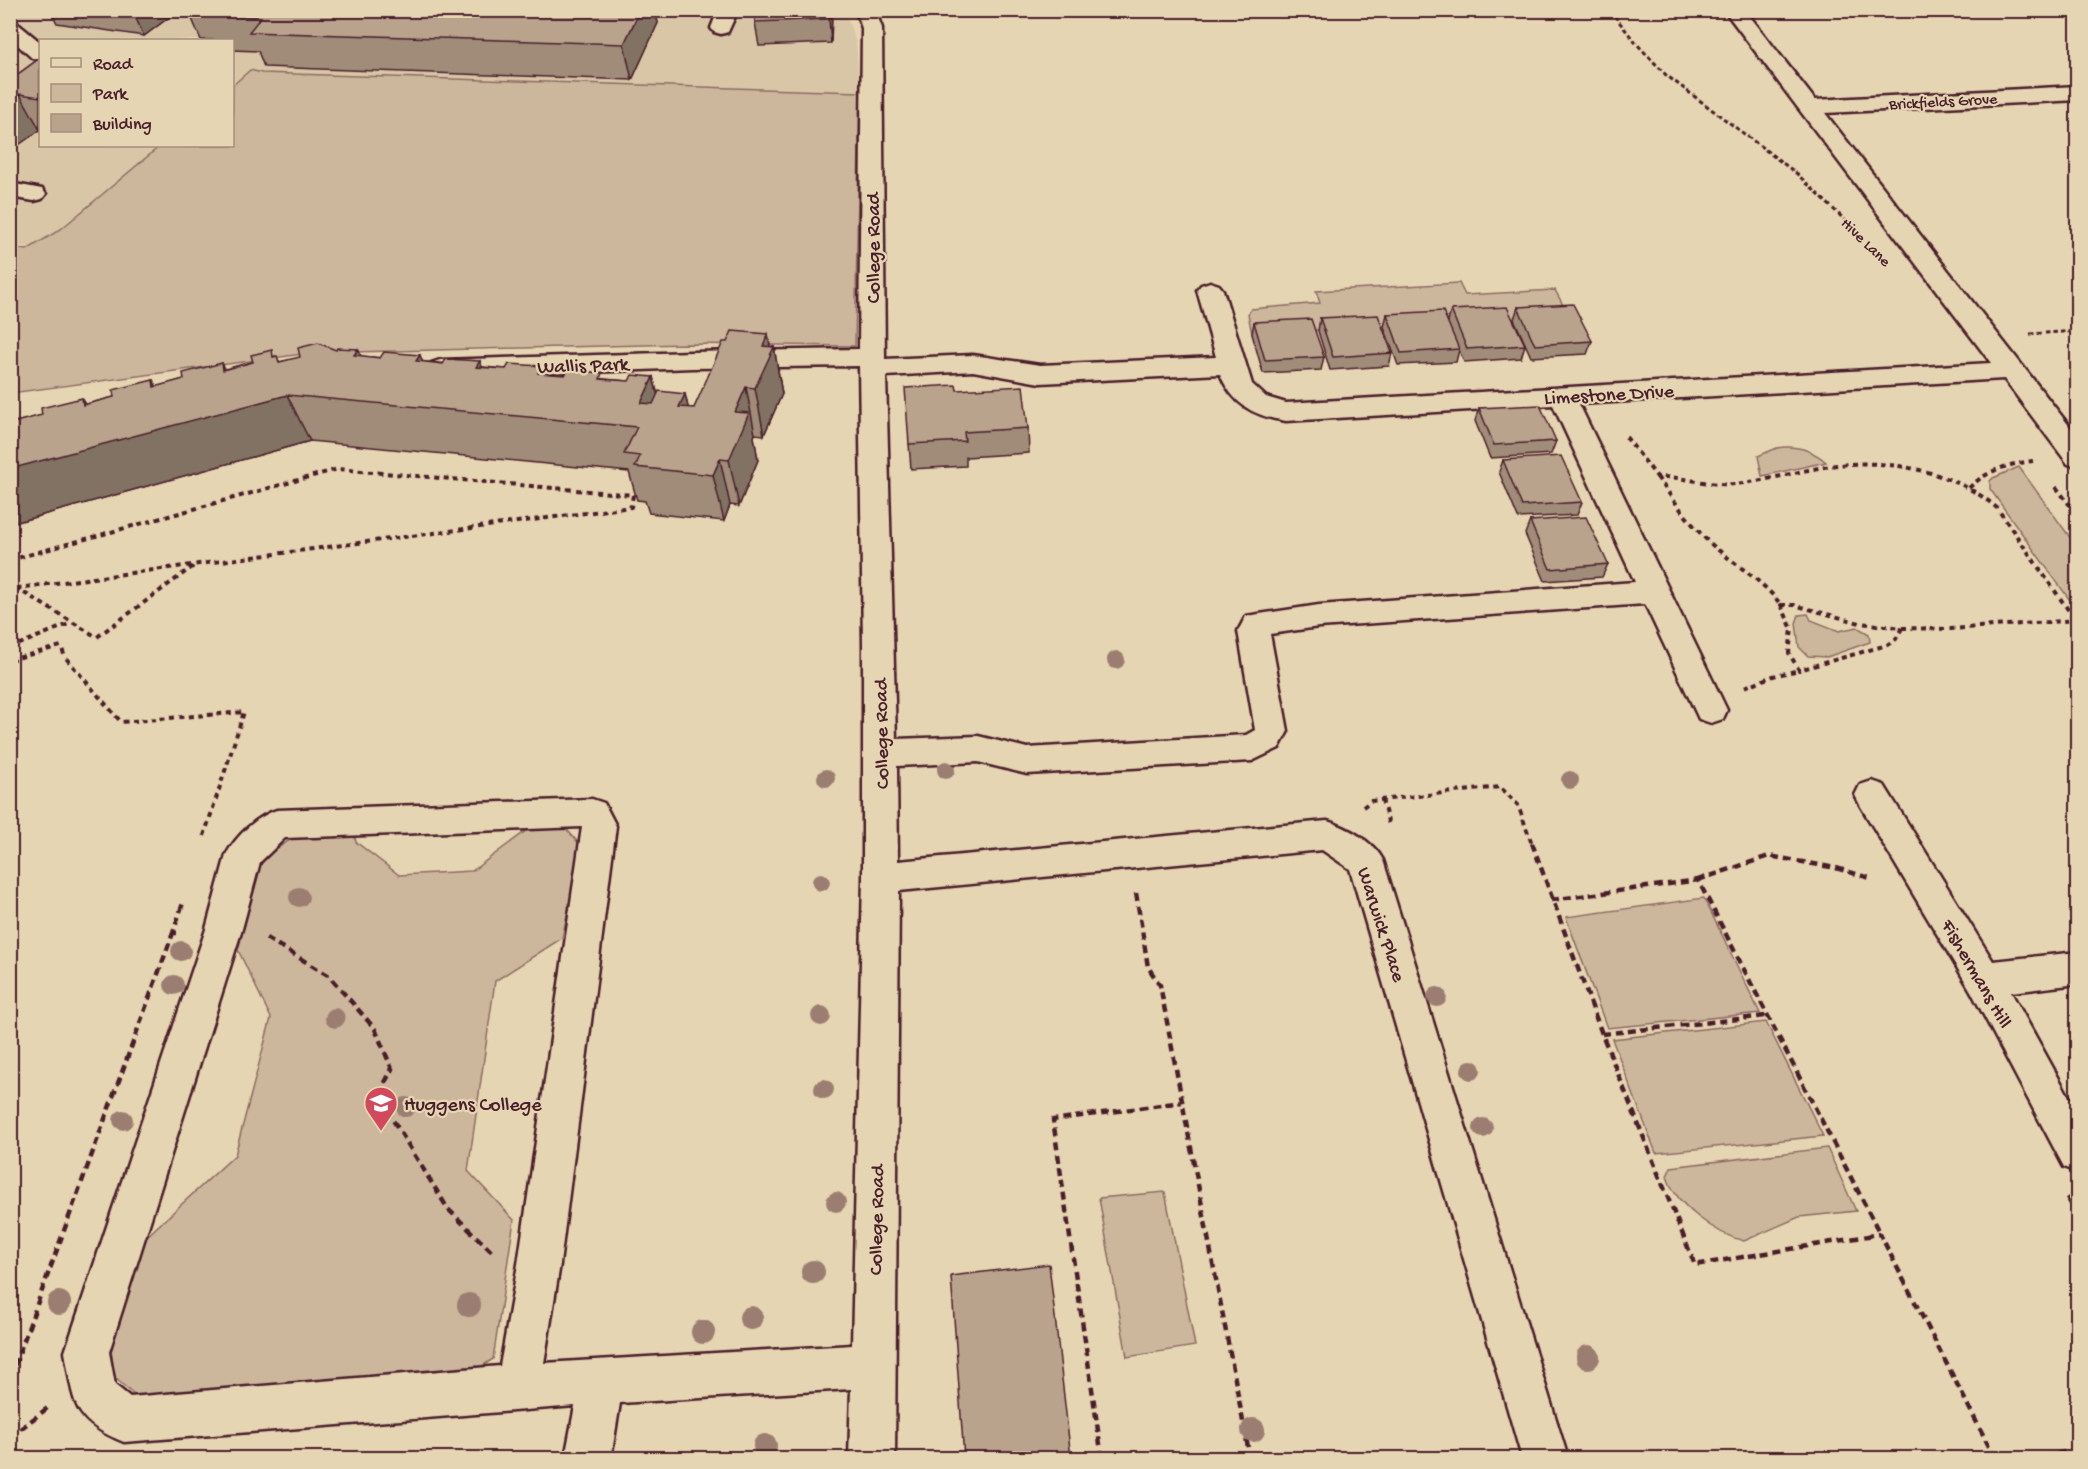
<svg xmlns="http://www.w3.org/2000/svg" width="2088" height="1469" viewBox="0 0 2088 1469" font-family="'Gochi Hand',sans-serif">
<rect width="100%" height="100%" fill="#e6d5b2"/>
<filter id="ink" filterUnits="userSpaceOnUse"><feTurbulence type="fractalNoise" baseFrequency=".0167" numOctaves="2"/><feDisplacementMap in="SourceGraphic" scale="12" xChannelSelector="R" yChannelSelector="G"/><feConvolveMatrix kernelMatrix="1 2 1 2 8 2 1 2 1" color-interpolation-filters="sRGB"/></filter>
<g filter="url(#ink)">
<path fill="#d9c6a7" d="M 845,10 L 856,43 L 860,92 L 262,73 L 250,70 L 233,85 L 232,40 L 40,40 L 40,146 L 161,146 L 39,249 L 11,245 L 11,11 Z"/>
<path fill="#cdb79c" stroke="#8c6b64" stroke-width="1.5" d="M 250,70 L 262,73 L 860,92 L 855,346 L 685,344 L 310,353 L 11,393 L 10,248 L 27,250 L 61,229 L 160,146 L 232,146 L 233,85 Z
M 1459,283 L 1465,295 L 1555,290 L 1569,316 L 1252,334 L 1248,314 L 1251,309 L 1320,303 L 1316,291 Z
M 1777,448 C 1795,445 1812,450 1826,462 L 1762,476 L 1758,456 Z
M 2019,467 L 2077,547 L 2077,598 L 2069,599 L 1990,489 L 1990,481 L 1993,478 Z
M 1808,614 L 1811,620 L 1839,631 L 1857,627 L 1869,634 L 1870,642 L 1827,657 L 1808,656 L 1799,647 L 1796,623 L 1799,615 Z
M 538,822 L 562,824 L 582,847 L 562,938 L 495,981 L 468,1171 L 514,1220 L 493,1359 L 464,1378 L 143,1403 L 114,1377 L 110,1340 L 144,1239 L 235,1155 L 271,1018 L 238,950 L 260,865 L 276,849 L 296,836 L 353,829 L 356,842 L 399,875 L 472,871 Z
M 1704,898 L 1760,1013 L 1607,1028 L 1566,917 Z
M 1766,1022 L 1823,1136 L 1656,1153 L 1612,1039 Z
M 1827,1148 L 1856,1211 L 1799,1217 L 1744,1241 C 1716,1234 1675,1205 1667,1176 L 1671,1167 Z
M 1165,1192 L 1195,1346 L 1127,1357 L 1099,1198 Z"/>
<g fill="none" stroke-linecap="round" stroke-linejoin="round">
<g stroke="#4a1f2b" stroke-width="5">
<path id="minor" d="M 718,10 L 738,10 L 728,32 L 721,34 L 714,32 L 711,28 Z
M 855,10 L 875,10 L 882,28 L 885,359 L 973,355 L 1040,365 L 1216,357 L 1197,290 L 1201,285 L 1210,282 L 1219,285 L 1223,290 L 1252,384 L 1266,397 L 1286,403 L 1991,363 L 1724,10 L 1745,10 L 1815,100 L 2078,86 L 2078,100 L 1825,113 L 2078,437 L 2078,466 L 2068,464 L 2004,379 L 1579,404 L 1727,710 L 1723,719 L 1711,723 L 1699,719 L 1645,604 L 1319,627 L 1270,634 L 1288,731 L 1279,748 L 1252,761 L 1027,774 L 978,762 L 897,766 L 898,861 L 1327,821 C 1347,827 1373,841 1383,860 L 1568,1458 L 1522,1458 L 1350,869 L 1322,850 L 899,891 L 895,1458 L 849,1458 L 851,1389 L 620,1403 L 611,1458 L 565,1458 L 575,1406 L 124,1442 C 72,1421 74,1403 65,1352 L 206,929 L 226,855 C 236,836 257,816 277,810 L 592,799 L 604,803 L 616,826 L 560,1264 L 544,1363 L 852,1345 L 863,878 L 863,644 L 859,366 L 692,368 L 440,378 L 431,375 L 427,369 L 431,363 L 440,360 L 692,352 L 859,349 L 862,28 ZM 973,371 L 1040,383 L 1220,374 C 1233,405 1254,416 1286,421 L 1553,405 L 1635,582 L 1319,605 L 1246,616 L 1238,631 L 1255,730 L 1246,735 L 1027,748 L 978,736 L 896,739 L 886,376 ZM 582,827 L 518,1264 L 500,1366 L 130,1397 L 115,1385 L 109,1352 L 242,929 L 260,862 L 285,838 Z
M 10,21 L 17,23 L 40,42 L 40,59 L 32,58 L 10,38 Z
M 10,183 L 42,189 L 46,194 L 42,199 L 34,201 L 10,197 Z
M 1872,781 L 1884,785 L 1993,961 L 2078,952 L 2078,984 L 2011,992 L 2078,1113 L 2078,1172 L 2064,1167 L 1971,991 L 1860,805 L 1855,795 L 1860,785 Z"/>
</g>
<path stroke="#4a1f2b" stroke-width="3" stroke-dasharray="4.5 3" stroke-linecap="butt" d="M 1610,10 L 1635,42 L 1666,75 L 1796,173 L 1852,227
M 2030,334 L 2078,331"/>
<path stroke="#4a1f2b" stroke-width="4" stroke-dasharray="5 4.5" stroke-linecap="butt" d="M 1626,437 L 1657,477 C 1683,476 1708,486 1734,484 C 1769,481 1803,469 1838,465 C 1892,459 1956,472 1997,508 L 2076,621
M 1657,477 C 1673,499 1688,521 1707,540 C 1731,563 1761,578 1781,605
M 2056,487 L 2078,516
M 1969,488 C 1987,470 2009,464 2033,461
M 10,560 L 338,469 L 633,495 L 631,507 L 10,589
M 16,588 L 97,637 L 195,565
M 1781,605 L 1794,605 L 1860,623 L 1902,628 L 1896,639 L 1887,645 L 1799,670 L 1789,653 L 1792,629 Z
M 1902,628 L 1951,629 L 2078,620
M 10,648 L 71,623
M 10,660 L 61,646 L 65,657 L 121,722 L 244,712 L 204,836
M 1745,687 L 1773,676 L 1799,670
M 1382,800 L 1389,825
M 1363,807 L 1371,801 L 1500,787 L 1518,805 L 1532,844"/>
<path stroke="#4a1f2b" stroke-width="4.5" stroke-dasharray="8 5" stroke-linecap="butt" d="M 1532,843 L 1602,1034 L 1695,1265 L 1880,1234 L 1995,1458
M 1698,880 L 1769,856 L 1836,868 L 1873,879
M 1136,893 L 1148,967 L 1160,985 L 1250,1458
M 1551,900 L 1698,880 L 1880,1234
M 177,933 L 173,933 L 183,903
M 266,938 L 328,975 L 375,1029 L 392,1069 L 378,1096 L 448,1209 L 494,1254
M 1602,1034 L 1766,1016
M 2067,1197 L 2078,1216
M 10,1378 L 173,933
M 10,1437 L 50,1406
M 1102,1458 L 1053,1120 L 1182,1102
M 2031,1458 L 2078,1450"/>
<use href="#minor" fill="#e6d5b2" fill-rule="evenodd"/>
</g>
<g fill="#9b7e71">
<circle cx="1116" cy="660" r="9"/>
<circle cx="946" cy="770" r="9"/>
<circle cx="826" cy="778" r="9"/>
<circle cx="1570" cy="780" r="9"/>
<circle cx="821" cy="882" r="9"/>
<circle cx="299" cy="897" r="10"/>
<circle cx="181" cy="951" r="10"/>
<circle cx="174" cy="985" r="10"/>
<circle cx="1437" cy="997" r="10"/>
<circle cx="821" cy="1016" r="10"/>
<circle cx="335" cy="1018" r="10"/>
<circle cx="1471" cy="1070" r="10"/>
<circle cx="824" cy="1089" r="10"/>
<circle cx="406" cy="1107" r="10"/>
<circle cx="123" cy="1120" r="10"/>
<circle cx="1483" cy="1128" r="10"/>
<circle cx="836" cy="1202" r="10"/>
<circle cx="813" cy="1272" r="12"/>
<circle cx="59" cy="1303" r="12"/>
<circle cx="469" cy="1305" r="12"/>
<circle cx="751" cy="1318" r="12"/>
<circle cx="703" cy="1332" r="12"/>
<circle cx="1588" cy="1357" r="12"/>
<circle cx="1253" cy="1430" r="12"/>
<circle cx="765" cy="1446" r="12"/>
</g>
<path fill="#a08c79" stroke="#4a1f2b" stroke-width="1.5" d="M 50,10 L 170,10 L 172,15 L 144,36 L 57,23 Z
M 193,10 L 655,10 L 658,23 L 632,80 L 264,67 L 258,51 L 232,50 L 232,40 L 201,40 L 190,14 Z
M 756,10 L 832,10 L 831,43 L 759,46 L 755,22 Z
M 40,58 L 40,130 L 10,80 Z
M 1518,307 L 1592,341 L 1587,354 L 1531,357 L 1514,319 Z
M 1451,310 L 1525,345 L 1521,358 L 1464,362 L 1459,350 L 1456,362 L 1398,365 L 1384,327 L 1387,314 L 1448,322 Z
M 1320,318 L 1392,353 L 1389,366 L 1330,370 L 1318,331 Z
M 1254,322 L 1324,357 L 1321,370 L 1263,373 L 1252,334 Z
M 768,334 L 770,347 L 774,347 L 782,394 L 764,435 L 755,434 L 754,437 L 758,460 L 739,506 L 730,505 L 724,521 L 649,513 L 645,501 L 637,500 L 629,472 L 310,441 L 10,524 L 12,416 L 16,422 L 114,397 L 153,380 L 156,387 L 184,379 L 222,363 L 225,369 L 275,356 L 280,362 L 336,350 L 358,349 L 361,356 L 506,369 L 541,366 L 544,373 L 604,379 L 629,381 L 653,377 L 658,395 L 685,394 L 688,408 L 694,408 L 727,342 Z
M 957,390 L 1028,428 L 1029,453 L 966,457 L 966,466 L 911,469 L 909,444 Z
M 1479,408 L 1556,441 L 1551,454 L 1490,458 L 1475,421 Z
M 1503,460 L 1582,502 L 1577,515 L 1518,518 L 1499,472 Z
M 1530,521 L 1608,564 L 1602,577 L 1545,581 L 1525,534 Z"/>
<path fill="#827263" stroke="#4a1f2b" stroke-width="1.5" d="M 135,10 L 170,10 L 172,15 L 144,36 L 133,12 Z
M 640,10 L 655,10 L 658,23 L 632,80 L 624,44 Z
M 829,10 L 832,10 L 831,43 L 829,19 Z
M 20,94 L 40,130 L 10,151 L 10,100 Z
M 768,334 L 771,352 L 774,347 L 782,394 L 764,435 L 755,388 L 763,346 Z
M 358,349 L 379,396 L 354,355 Z
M 420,355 L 438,401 L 416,361 Z
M 480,361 L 497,407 L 476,367 Z
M 222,363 L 245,406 L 287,395 L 310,441 L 10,524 L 12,416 L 43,460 L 83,405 L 82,398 L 110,442 L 154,387 L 153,380 L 178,424 L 223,370 Z
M 541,366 L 556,412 L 538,373 Z
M 653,377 L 665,423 L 641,403 Z
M 746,387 L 755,434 L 754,437 L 758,460 L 739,506 L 729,460 L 735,412 Z
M 685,394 L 696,441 L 679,407 Z
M 720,459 L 730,505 L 724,521 L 713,475 Z"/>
<path fill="#baa38d" stroke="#4a1f2b" stroke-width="1.5" d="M 121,10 L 135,10 L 133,12 Z
M 193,10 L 640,10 L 624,44 L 249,32 L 261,17 L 190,14 Z
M 756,10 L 829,10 L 829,19 L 755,22 Z
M 40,58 L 40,97 L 20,94 L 10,100 L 10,80 Z
M 1573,304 L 1592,341 L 1535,345 L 1518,307 Z
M 1507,307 L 1525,345 L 1467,349 L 1451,310 Z
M 1443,311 L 1459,349 L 1401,353 L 1387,314 Z
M 1378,315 L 1392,353 L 1333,357 L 1320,318 Z
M 1311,319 L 1324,357 L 1265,360 L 1254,322 Z
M 732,331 L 768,334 L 763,346 L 774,347 L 755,388 L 746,387 L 735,412 L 749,413 L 729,460 L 720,459 L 713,475 L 635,467 L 640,456 L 624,454 L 637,427 L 287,395 L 10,469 L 10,416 L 12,416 L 12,423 L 42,415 L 41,408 L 82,398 L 83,405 L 114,397 L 113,390 L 153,380 L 154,387 L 184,379 L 183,373 L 222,363 L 223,370 L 253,362 L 251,355 L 272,350 L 273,357 L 277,356 L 279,362 L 300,357 L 298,348 L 318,343 L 336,350 L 337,348 L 358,349 L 354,355 L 380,358 L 384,352 L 420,355 L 416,361 L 443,364 L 446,359 L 480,361 L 476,367 L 506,369 L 509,364 L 541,366 L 538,373 L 565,375 L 568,370 L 602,373 L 600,379 L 629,381 L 632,375 L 653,377 L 641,403 L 653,404 L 659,391 L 685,394 L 679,407 L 694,408 L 723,342 L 727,342 Z
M 956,385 L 957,390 L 1023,386 L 1028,428 L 964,432 L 965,441 L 909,444 L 905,388 Z
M 1540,405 L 1556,441 L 1494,445 L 1479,408 Z
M 1561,456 L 1582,502 L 1522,506 L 1503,460 Z
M 1586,517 L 1608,564 L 1550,569 L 1530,521 Z
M 1049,1264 L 1071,1458 L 964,1458 L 951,1276 Z"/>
</g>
<defs>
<g id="school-pin" transform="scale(1.725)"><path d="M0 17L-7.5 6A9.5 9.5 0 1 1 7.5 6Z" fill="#d1495b" stroke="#e6d5b2"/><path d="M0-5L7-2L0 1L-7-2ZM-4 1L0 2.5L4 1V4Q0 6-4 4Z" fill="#fff"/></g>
</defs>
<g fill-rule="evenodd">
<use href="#school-pin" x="381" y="1103"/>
</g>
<g text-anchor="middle" stroke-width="4.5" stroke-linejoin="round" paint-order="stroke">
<g font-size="16" fill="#4a1f2b" stroke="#e6d5b2">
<text transform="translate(1943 100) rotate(-3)" y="6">Brickfields Grove</text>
<text transform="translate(1867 241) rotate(44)" y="6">Hive Lane</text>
</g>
<g font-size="20" fill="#4a1f2b" stroke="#e6d5b2">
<text transform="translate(872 248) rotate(-90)" y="7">College Road</text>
<text transform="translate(583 364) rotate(-2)" y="7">Wallis Park</text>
<text transform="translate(1609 393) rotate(-3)" y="7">Limestone Drive</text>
<text transform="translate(880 734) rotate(-91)" y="7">College Road</text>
<text transform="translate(1383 924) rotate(72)" y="7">Warwick Place</text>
<text transform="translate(1978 973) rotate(60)" y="7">Fishermans Hill</text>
<text transform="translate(875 1220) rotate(-89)" y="7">College Road</text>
</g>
<g font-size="20" fill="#4a1f2b" stroke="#e6d5b2" text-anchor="start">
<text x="404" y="1110">Huggens College</text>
</g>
</g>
<rect width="2088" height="1469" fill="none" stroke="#e6d5b2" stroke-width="36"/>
<rect x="18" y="18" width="2052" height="1433" fill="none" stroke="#4a1f2b" stroke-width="2" filter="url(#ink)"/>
<rect x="39" y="39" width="195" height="108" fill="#e6d5b2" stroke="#a88c7c" stroke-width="1.5"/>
<rect x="51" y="58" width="30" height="9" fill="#e6d5b2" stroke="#a88c7c" stroke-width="1.5"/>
<text x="93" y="69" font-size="18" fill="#4a1f2b">Road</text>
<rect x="51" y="84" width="30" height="18" fill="#cdb79c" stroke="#a88c7c" stroke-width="1.5"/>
<text x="93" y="99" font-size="18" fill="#4a1f2b">Park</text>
<rect x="51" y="114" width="30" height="18" fill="#baa38d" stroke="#a88c7c" stroke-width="1.5"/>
<text x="93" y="129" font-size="18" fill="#4a1f2b">Building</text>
</svg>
